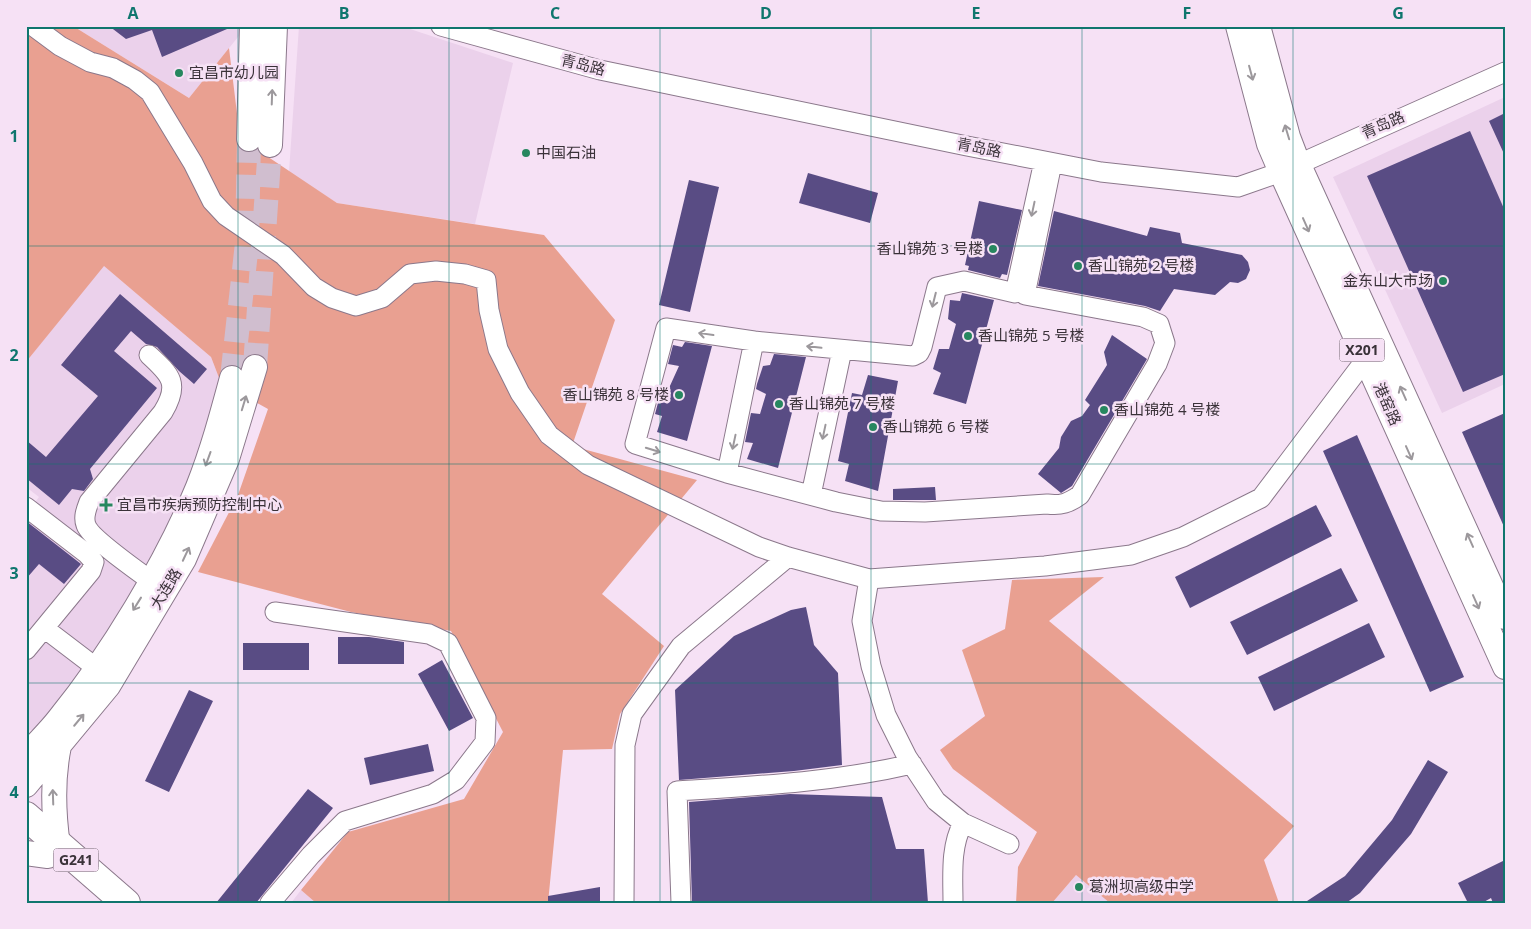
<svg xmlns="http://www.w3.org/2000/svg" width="1531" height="929" viewBox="0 0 1531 929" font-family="'Open Sans','Noto Sans SC',sans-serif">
<rect width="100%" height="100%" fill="#f6e1f5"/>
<path fill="#ebd1eb" d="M 73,26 L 242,26 L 242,32 L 189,98 Z
M 299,26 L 401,26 L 513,63 L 475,224 L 337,203 L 289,172 Z
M 1505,97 L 1505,384 L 1442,413 L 1333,177 Z
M 103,265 L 211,357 L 221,383 L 195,468 L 161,546 L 100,647 L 37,729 L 26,731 L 26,514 L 39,497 L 26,487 L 26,362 Z
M 1076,875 L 1107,899 L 1110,903 L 1052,903 Z
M 301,890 L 316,903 L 291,903 Z"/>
<path fill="#e9a091" d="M 26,26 L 73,26 L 189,98 L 229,48 L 240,138 L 337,203 L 544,235 L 615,320 L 572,446 L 697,480 L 602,594 L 664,646 L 620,714 L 612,749 L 563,750 L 548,903 L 316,903 L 301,890 L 348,832 L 464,799 L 503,732 L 451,631 L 351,612 L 198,572 L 238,495 L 268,409 L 221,383 L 211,357 L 104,266 L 26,362 Z
M 1104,577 L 1049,621 L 1294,826 L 1264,860 L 1279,903 L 1110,903 L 1076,875 L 1052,903 L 1016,903 L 1018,867 L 1037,832 L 953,769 L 940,750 L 985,716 L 962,650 L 1005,629 L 1012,580 Z"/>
<path fill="#594c84" d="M 109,26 L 234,26 L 162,57 L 152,30 L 126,39 Z
M 1505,113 L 1505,156 L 1489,121 Z
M 1470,131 L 1505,211 L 1505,374 L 1463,392 L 1367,176 Z
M 808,173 L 878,193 L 870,223 L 799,203 Z
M 689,180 L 719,187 L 690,312 L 659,305 Z
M 979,201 L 1022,210 L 1007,275 L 1002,274 L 1000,278 L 968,270 L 969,266 L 965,265 Z
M 1054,211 L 1147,236 L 1150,227 L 1180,233 L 1182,243 L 1242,255 L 1248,262 L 1250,270 L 1246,279 L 1238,283 L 1230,282 L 1215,295 L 1174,289 L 1160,311 L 1145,306 L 1038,286 Z
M 962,293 L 994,300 L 966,404 L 933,394 L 941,373 L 933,369 L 939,349 L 949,349 L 956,324 L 948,319 L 950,300 L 960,301 Z
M 120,294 L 207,369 L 194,384 L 179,371 L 157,347 L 146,344 L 131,331 L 114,351 L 157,388 L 90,469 L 93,479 L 84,491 L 72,489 L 59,505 L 26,478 L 26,440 L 46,457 L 98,396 L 61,365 Z
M 1112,335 L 1147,359 L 1072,486 L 1061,493 L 1038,474 L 1059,448 L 1061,437 L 1071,421 L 1082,416 L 1090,405 L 1085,400 L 1107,365 L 1104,352 Z
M 685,342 L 712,346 L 687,441 L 657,432 L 662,416 L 655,414 L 662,388 L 669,388 L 679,366 L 668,364 L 673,345 L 682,347 Z
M 774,354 L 806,357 L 778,468 L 747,459 L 753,443 L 745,442 L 751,413 L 760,414 L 766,394 L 756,389 L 757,384 L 763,366 L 770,365 Z
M 868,375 L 898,381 L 878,491 L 845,481 L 849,464 L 838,461 L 852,393 L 862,395 Z
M 1505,413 L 1505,529 L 1462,432 Z
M 1357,435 L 1464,677 L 1430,692 L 1323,451 Z
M 935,487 L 936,500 L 893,500 L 893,489 Z
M 1316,505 L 1332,536 L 1190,608 L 1175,577 Z
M 26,521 L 81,564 L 64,584 L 39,564 L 26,579 Z
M 1341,568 L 1358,601 L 1247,655 L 1230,622 Z
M 806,607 L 814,645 L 838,673 L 842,765 L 794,771 L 679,780 L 675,690 L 734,636 L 791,610 Z
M 1369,623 L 1385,657 L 1274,711 L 1258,677 Z
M 338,637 L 369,637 L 404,642 L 404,664 L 338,664 Z
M 243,643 L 309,643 L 309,670 L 243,670 Z
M 442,660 L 473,718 L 449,731 L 418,674 Z
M 189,690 L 213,701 L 169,792 L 145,781 Z
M 428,744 L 434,771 L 370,785 L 364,758 Z
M 1428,760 L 1448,772 L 1411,834 L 1360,893 L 1346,903 L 1304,903 L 1345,876 L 1392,820 Z
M 308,789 L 333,808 L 273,882 L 256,903 L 216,903 Z
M 790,794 L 882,797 L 896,849 L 924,849 L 928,903 L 692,903 L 689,802 Z
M 1505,860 L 1505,903 L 1493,903 L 1491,898 L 1482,903 L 1468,903 L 1458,883 Z
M 600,887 L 600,903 L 548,903 L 548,896 Z"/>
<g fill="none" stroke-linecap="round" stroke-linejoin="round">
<path stroke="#d0becf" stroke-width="24" stroke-dasharray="24 12" stroke-linecap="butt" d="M 255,367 L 270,145
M 232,378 L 247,243 L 249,139"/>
<g stroke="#8b788b" stroke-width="21">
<path id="minor" d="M 33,26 L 60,46 L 90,62 L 113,68 L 135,80 L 150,92 L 193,163 L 212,201 L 226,216 L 283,255 L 314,287 L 332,298 L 356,306 L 382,298 L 410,274 L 436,271 L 465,274 L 486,280 L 489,310 L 498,349 L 520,393 L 549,435 L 588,465 L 759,547 L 788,557 L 869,579 L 1045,566 L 1131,555 L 1183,537 L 1261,498 L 1366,359
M 441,26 L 600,70 L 967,146 L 1101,172 L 1238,187 L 1281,172 L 1505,72
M 1044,161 L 1015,293 L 964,281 L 937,287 L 922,347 L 919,353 L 913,356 L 754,341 L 727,473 L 836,502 L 881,511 L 925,512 L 1047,504 C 1061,506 1069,503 1080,495 L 1157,364 L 1165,343 L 1159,324 L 1143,317 L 1025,295 L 1052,163
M 149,355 C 171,375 180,384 163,412 L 89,502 C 86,510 83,517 86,525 C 91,540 147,577 162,589
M 727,473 L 635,444 L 666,328 L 754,341
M 811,495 L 842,350
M 26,507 L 87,554 L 94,562 L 91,571 L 26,650
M 869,579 L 862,621 L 871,666 L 886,715 L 907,757 L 936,801 L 963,823 L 1009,844
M 44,628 L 107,676
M 270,903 L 311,855 L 345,821 L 433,794 L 456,780 L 485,742 L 486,718 L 448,643 L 429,634 L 275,612
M 624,903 L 625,745 L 632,714 L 681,646 L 788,557
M 681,903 L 677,791 C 756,786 835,782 912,764
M 953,903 C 953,876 950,847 963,823"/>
</g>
<g stroke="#8b788b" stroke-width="26">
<path id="major" d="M 1238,26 L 1269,144 L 1281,172 L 1505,667
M 1258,26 L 1288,137 L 1298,163 L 1505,617
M 249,139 L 252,26
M 270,145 L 275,26
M 26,756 C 37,743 49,732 59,719 C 111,655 166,564 198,487 C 212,452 222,415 232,378
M 26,785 L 108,686 L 184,559 L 227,459 L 255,367
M 58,846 C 53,811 52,780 59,746
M 26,853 L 48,856"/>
</g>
<g stroke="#8b788b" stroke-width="30">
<path id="highway" d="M 26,816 L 126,903"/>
</g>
<use href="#minor" stroke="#fff" stroke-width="19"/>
<use href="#major" stroke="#fff" stroke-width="24"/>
<use href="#highway" stroke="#fff" stroke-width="28"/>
</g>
<defs><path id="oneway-shaft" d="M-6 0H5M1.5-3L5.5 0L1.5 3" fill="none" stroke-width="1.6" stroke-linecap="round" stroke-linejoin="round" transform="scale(1.25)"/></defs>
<g stroke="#9c989c">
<use href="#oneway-shaft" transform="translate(1251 73) rotate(75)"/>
<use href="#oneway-shaft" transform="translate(272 97) rotate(-88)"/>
<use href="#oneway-shaft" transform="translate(1287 132) rotate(-107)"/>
<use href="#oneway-shaft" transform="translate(1033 209) rotate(102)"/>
<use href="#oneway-shaft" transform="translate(1306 225) rotate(66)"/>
<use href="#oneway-shaft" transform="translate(934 300) rotate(104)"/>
<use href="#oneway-shaft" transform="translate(706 334) rotate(-172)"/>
<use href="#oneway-shaft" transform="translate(814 347) rotate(-174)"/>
<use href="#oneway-shaft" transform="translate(1403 393) rotate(-114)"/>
<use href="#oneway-shaft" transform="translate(244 403) rotate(-73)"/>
<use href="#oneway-shaft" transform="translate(824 432) rotate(102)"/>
<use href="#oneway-shaft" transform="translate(734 442) rotate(102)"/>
<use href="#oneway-shaft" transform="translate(653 450) rotate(17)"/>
<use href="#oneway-shaft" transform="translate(1409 453) rotate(66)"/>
<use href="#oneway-shaft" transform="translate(208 459) rotate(110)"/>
<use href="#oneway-shaft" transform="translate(1470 540) rotate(-114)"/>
<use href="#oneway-shaft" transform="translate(186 554) rotate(-65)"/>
<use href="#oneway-shaft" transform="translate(1476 602) rotate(66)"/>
<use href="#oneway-shaft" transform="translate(137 604) rotate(122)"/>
<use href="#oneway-shaft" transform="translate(79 720) rotate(-50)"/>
<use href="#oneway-shaft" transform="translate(53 797) rotate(-92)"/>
</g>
<path fill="none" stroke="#0f766e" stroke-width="1" stroke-opacity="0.55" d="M 238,26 L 238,903M 449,26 L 449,903M 660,26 L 660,903M 871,26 L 871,903M 1082,26 L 1082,903M 1293,26 L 1293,903M 26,246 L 1505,246M 26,464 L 1505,464M 26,683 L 1505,683"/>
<g fill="#27875f" stroke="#f6e1f5" stroke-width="2">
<circle cx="179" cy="73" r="5"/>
<circle cx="526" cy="153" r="5"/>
<circle cx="993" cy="249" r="5"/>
<circle cx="1078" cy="266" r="5"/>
<circle cx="1443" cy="281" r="5"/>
<circle cx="968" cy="336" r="5"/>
<circle cx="679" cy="395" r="5"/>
<circle cx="779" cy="404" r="5"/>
<circle cx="1104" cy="410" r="5"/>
<circle cx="873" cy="427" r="5"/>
<path d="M103.5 497.5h5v5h5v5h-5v5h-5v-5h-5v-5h5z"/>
<circle cx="1079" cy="887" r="5"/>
</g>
<g text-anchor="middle" stroke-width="5" stroke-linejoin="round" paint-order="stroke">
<g fill="#f6e1f5" stroke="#726671" stroke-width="1">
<rect x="1339.5" y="338.5" width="45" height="23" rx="4"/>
<rect x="53.5" y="848.5" width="45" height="23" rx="4"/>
</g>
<g font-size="14" font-weight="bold" fill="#3a3239">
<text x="1362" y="355">X201</text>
<text x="76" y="865">G241</text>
</g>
<g font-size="15" fill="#3a3239" stroke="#f6e1f5">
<text transform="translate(583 65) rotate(14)" y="5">青岛路</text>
<text transform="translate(1383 125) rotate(-24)" y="5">青岛路</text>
<text transform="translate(979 148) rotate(11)" y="5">青岛路</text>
<text transform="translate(1387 404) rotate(66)" y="5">港窑路</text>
<text transform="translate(166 589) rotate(-59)" y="5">大连路</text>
</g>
<g font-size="15" fill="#3a3239" stroke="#f6e1f5" text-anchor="start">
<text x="189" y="78">宜昌市幼儿园</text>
<text x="536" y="158">中国石油</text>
<text x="983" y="254" text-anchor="end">香山锦苑 3 号楼</text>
<text x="1088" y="271">香山锦苑 2 号楼</text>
<text x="1433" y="286" text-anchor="end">金东山大市场</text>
<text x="978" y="341">香山锦苑 5 号楼</text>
<text x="669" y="400" text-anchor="end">香山锦苑 8 号楼</text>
<text x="789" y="409">香山锦苑 7 号楼</text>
<text x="1114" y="415">香山锦苑 4 号楼</text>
<text x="883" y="432">香山锦苑 6 号楼</text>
<text x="117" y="510">宜昌市疾病预防控制中心</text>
<text x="1089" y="892">葛洲坝高级中学</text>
</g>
</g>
<rect width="1531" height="929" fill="none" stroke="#f6e1f5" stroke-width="55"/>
<rect x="28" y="28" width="1476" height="874" fill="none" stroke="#0f766e" stroke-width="2"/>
<g font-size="16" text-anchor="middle" font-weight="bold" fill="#0f766e">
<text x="133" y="19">A</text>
<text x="344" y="19">B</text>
<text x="555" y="19">C</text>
<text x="766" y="19">D</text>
<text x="976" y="19">E</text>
<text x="1187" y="19">F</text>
<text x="1398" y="19">G</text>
<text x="14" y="142">1</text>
<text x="14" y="361">2</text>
<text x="14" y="579">3</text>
<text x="14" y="798">4</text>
</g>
</svg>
